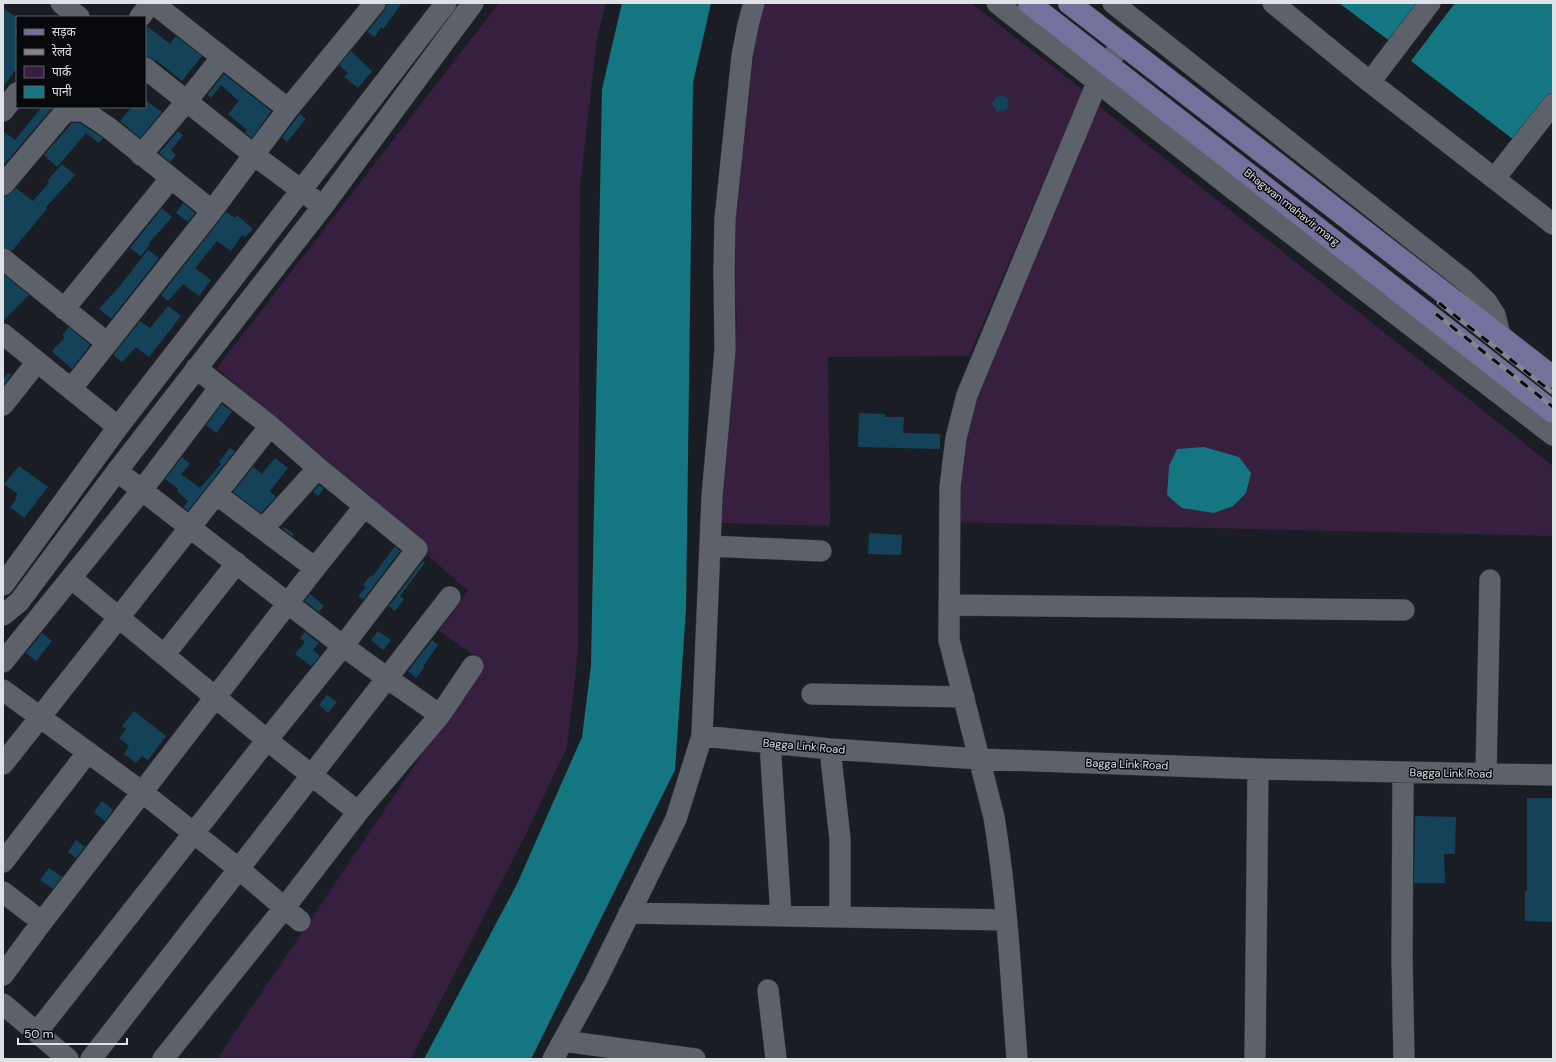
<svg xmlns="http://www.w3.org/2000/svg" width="1556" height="1062" viewBox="0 0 1556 1062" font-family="'DM Sans','Noto Sans Devanagari',sans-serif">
<rect width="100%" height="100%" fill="#1a1e24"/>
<path fill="#361f3f" d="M 499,3 L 606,3 L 597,38 L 580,187 L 578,651 L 567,747 L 527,832 L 411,1059 L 217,1059 L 484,662 L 439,631 L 468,591 L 217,368 Z
M 766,3 L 971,3 L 1083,90 L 969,356 L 828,357 L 830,526 L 721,523 L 737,321 L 732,245 L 757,26 Z
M 1096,104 L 1553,466 L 1553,536 L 953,522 L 967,429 L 996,343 Z"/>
<path fill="#147680" d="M 622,3 L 711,3 L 693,83 L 686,609 L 675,770 L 531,1059 L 424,1059 L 517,884 L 582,737 L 591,665 L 602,89 Z
M 1339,3 L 1421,3 L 1391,42 Z
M 1455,3 L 1553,3 L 1553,98 L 1518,143 L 1411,61 Z
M 1204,447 L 1239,457 L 1251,473 L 1246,493 L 1233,506 L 1214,513 L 1182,508 L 1167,495 L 1169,466 L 1177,449 Z"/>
<path fill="#144359" d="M 387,3 L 402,3 L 383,29 L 381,27 L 375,37 L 367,32 L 384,11 Z
M 3,8 L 17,18 L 17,68 L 3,87 Z
M 147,26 L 170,44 L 176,36 L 202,56 L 182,81 L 156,60 L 155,61 L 145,55 L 145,28 Z
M 351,51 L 372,71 L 358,88 L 344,77 L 348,73 L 339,65 Z
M 224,74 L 271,111 L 252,138 L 245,133 L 247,130 L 228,114 L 239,101 L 221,85 L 211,98 L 207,95 Z
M 1002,95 L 1008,99 L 1009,105 L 1005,111 L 997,112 L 992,104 L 995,98 Z
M 145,100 L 162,112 L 140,138 L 120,121 L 132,107 L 145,107 Z
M 42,107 L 53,107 L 3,166 L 3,131 L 15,140 Z
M 300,114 L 306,119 L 287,142 L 282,137 Z
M 72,123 L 80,123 L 103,138 L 99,143 L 86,133 L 57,167 L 44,155 Z
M 178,131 L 183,135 L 171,150 L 176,155 L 170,162 L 159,153 Z
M 62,164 L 75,175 L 46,207 L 47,209 L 12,251 L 3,247 L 3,197 L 7,196 L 16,188 L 33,201 L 49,183 L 47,181 Z
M 183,203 L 195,213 L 188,222 L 176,213 Z
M 162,208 L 172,217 L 149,243 L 150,244 L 141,256 L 130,248 Z
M 226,212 L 235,218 L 237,215 L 253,229 L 245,237 L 242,235 L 231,251 L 217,241 L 195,268 L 211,280 L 199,296 L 183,284 L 168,301 L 161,295 Z
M 148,250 L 159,258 L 111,319 L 99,309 L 119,287 Z
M 3,274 L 29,295 L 3,321 Z
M 168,306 L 181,316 L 149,357 L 136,347 L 122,362 L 113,355 L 140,321 L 150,328 Z
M 69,327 L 90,345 L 72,369 L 52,351 L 65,337 L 62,335 Z
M 8,373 L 11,375 L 3,386 L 3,379 Z
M 222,404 L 232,412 L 216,433 L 206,425 Z
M 859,413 L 885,414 L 885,417 L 904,417 L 903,433 L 940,434 L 940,449 L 858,447 Z
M 230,448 L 235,451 L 188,511 L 183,507 L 188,501 L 177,491 L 178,489 L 165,479 L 182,457 L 190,464 L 181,474 L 200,488 L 221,464 L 219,462 Z
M 275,458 L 288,468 L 270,491 L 276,497 L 261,513 L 233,492 L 253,467 L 262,474 Z
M 19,466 L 48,487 L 24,518 L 10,507 L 17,498 L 15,497 L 18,494 L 4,484 Z
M 319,485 L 324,488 L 318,496 L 313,492 Z
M 284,527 L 294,534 L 292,536 L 283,529 Z
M 869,533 L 902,535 L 901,555 L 868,554 Z
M 395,546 L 400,551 L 363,600 L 358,596 L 366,587 L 363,585 L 371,575 L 372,577 Z
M 423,561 L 425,563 L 400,596 L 404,599 L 395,611 L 389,606 Z
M 310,594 L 324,606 L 319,612 L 305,601 Z
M 378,631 L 391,640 L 383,650 L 371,640 Z
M 305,632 L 319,643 L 313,650 L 320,656 L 311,666 L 295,654 L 305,642 L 300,638 Z
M 42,633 L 52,641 L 36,661 L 26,653 Z
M 432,640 L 438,645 L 423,666 L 425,667 L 416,678 L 408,671 Z
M 327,695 L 337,702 L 328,713 L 319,705 Z
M 134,711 L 166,736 L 148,760 L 142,756 L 136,763 L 124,754 L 129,746 L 119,738 L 126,729 L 122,726 Z
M 1527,798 L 1553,798 L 1553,922 L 1525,921 L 1525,891 L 1527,891 Z
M 102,801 L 113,810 L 105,821 L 94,812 Z
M 1415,816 L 1456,817 L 1455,854 L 1444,854 L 1445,883 L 1414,883 Z
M 76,840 L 85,847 L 76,858 L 68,852 Z
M 49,868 L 62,877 L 53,889 L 40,880 Z"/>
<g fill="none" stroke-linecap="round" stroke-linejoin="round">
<g stroke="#35383d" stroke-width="22">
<path id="minor" d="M 61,3 L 79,17
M 153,3 L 288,109
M 997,3 L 1237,192 L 1553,435
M 1113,3 L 1464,280 L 1486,301 L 1495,315 L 1500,335
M 1273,3 L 1370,82 L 1553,224
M 140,17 L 151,3
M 145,68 L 254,155 L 313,199
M 1370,82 L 1430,3
M 3,111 L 17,93
M 141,155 L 186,102 L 222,57
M 1495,178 L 1553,104
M 3,185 L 62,115 L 68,111 L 84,111 L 109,128 L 212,211
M 3,259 L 107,343
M 64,309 L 171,178
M 3,334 L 118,427
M 71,389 L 212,211 L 288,109 L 375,3
M 3,405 L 37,362
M 117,471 L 343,646 L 387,678 L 440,715
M 216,494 L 315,568
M 263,529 L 318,468
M 710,546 L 821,551
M 71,578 L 267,740 L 358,812
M 3,585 L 118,427 L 446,3
M 949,605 L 1404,610
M 3,615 L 19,602 L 117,471 L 323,206 L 473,3
M 164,655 L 237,563
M 3,662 L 142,490 L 220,387
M 3,690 L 142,792 L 239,869 L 300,921
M 812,694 L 964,697
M 702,736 L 830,749 L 979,759 L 1258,769 L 1553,775
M 770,743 L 781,916
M 830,749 L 840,839 L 840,917
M 3,764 L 270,426
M 1403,772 L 1402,958 L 1404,1059
M 1486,774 L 1490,580
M 3,862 L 88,752
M 3,892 L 42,922
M 629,913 L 1006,920
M 3,975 L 42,922 L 315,568 L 364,507
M 768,990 L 776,1059
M 3,1004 L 68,1059
M 37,1032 L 267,740 L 343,646 L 417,549 L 318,468 L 270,426 L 196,368
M 563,1041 L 695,1059
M 91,1059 L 450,597
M 163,1059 L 285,907 L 358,812 L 440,715 L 473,666
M 553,1059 L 596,981 L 676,819 L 702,736 L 712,497 L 725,350 L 724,271 L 725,219 L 742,56 L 748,25 L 754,3
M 1017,1059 C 1011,978 1007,897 994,817 L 949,640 L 950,487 L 956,438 L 967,395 L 1097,83 L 1107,64 L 1122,44
M 1255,1059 L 1258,769"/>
</g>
<g stroke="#35383d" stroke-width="23">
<path id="major" d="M 1029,3 L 1553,412
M 1069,3 L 1553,377"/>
</g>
<use href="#minor" stroke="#5d6169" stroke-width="21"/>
<use href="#major" stroke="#74729c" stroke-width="22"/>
<g stroke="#82868b" stroke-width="4.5">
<path id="rail" d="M 1439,303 L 1553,393
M 1436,314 L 1553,407"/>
</g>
<use href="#rail" stroke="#06080b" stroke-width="3" stroke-dasharray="9" stroke-linecap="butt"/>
</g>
<g text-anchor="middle" stroke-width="3" stroke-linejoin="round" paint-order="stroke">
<g font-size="11" fill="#dee1e6" stroke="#06080b">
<text transform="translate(1292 207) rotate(38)" y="4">Bhagwan mahavir marg</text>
<text transform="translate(804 746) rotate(5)" y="4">Bagga Link Road</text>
<text transform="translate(1127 764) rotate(2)" y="4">Bagga Link Road</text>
<text transform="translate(1451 773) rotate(1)" y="4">Bagga Link Road</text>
</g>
</g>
<rect width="1556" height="1062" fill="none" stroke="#dee1e6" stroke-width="8"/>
<rect x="16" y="16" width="130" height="92" fill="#06080b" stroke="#5c5f63"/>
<rect x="24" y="29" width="20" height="6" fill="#74729c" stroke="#5c5f63"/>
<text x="52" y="36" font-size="12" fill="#dee1e6">सड़क</text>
<rect x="24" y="49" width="20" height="6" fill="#82868b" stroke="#5c5f63"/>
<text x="52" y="56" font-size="12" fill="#dee1e6">रेलवे</text>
<rect x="24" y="66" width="20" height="12" fill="#361f3f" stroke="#5c5f63"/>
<text x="52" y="76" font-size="12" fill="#dee1e6">पार्क</text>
<rect x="24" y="86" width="20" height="12" fill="#147680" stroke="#5c5f63"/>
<text x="52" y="96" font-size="12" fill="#dee1e6">पानी</text>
<path d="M18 1038v6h109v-6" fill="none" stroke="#dee1e6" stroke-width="2"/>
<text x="24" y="1038" font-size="12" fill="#dee1e6" stroke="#06080b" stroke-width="3" paint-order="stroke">50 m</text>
</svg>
